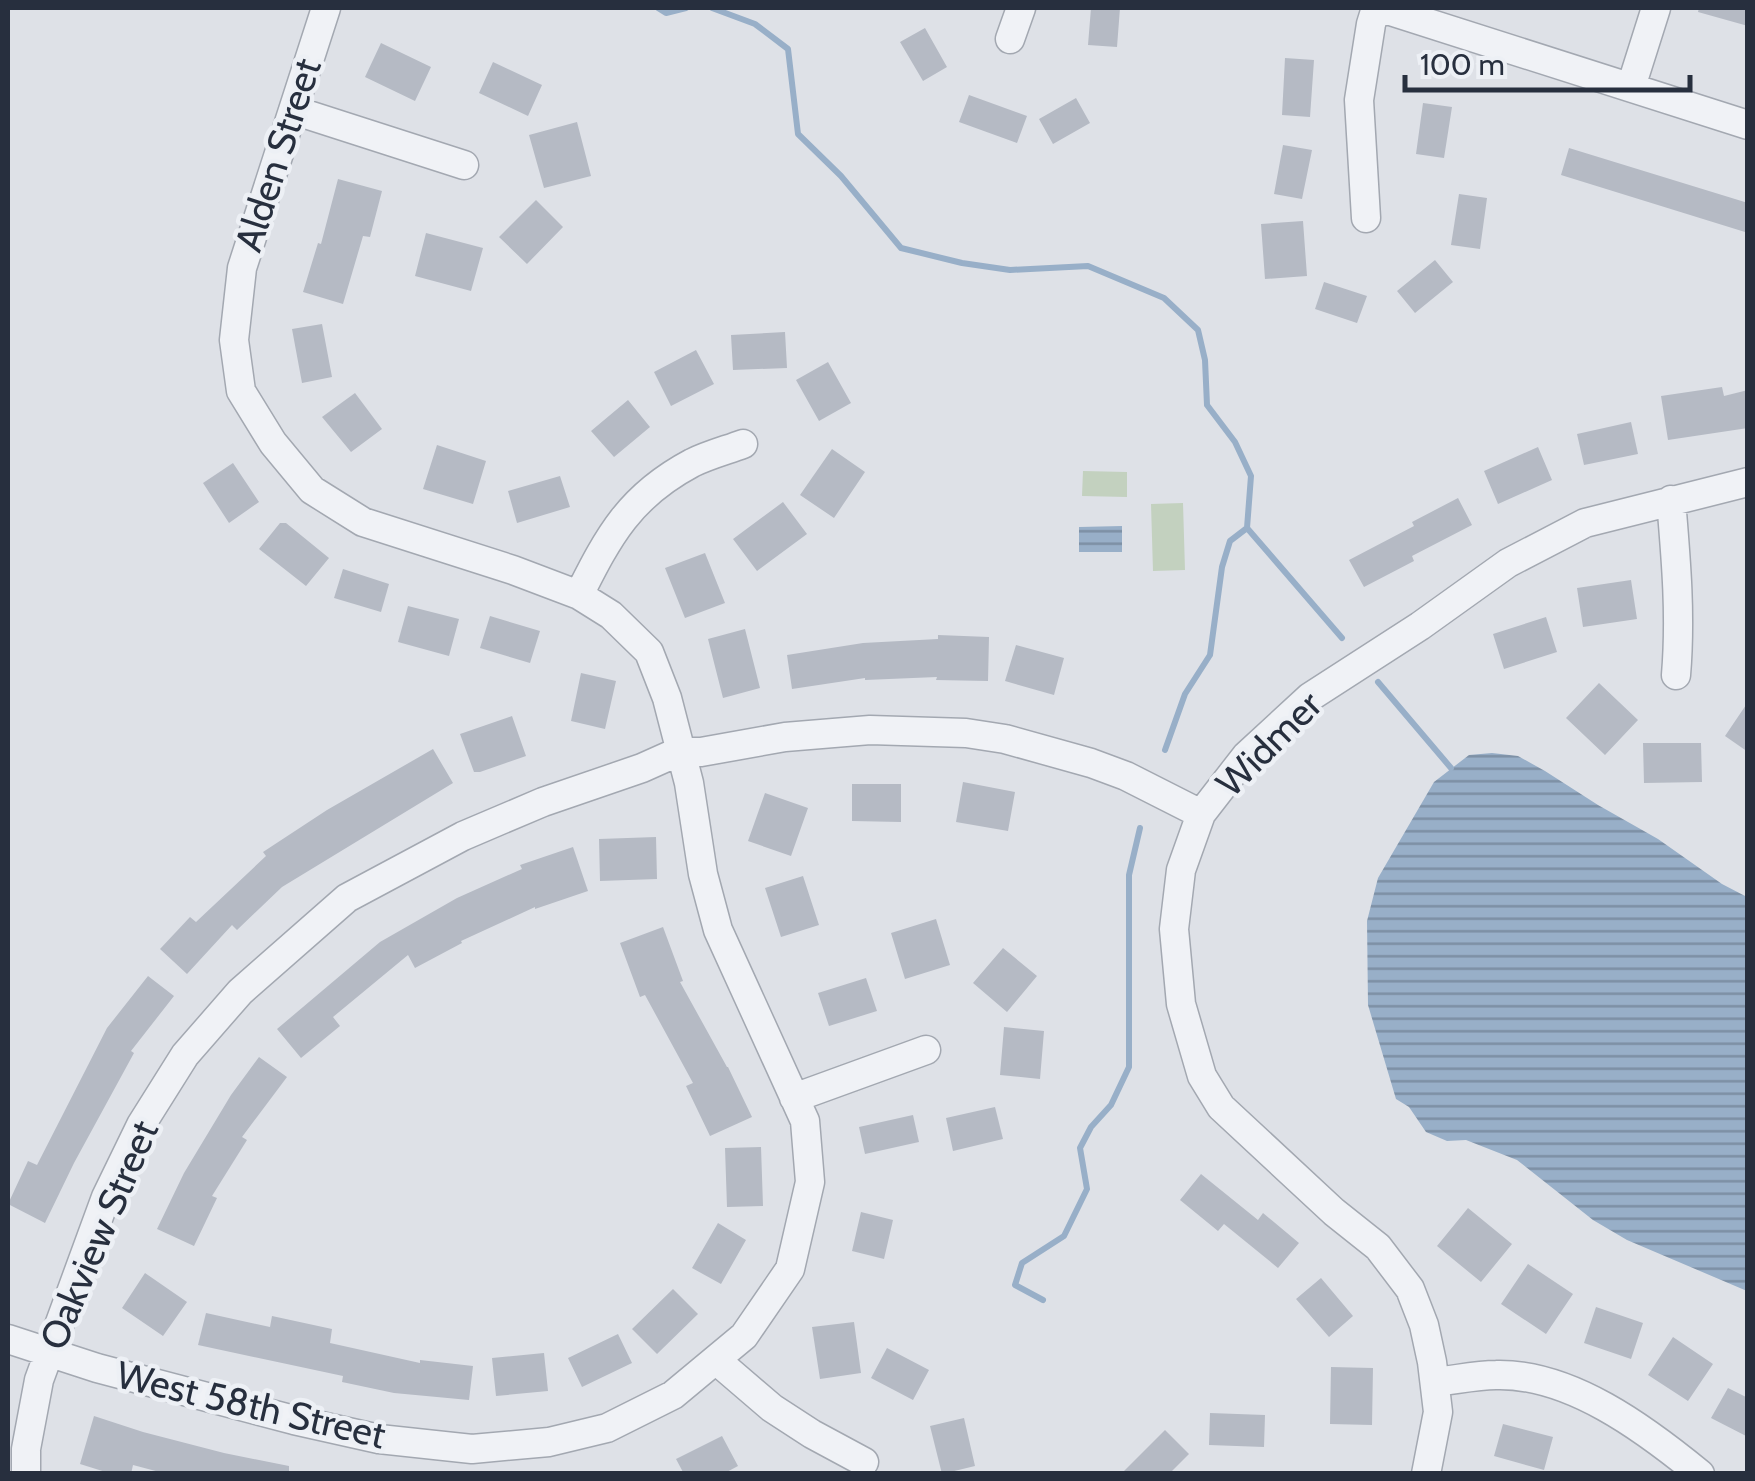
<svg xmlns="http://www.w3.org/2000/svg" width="1755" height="1481" viewBox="0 0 1755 1481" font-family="Cabin,sans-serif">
<defs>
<pattern id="water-rules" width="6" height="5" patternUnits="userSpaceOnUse" patternTransform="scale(2.5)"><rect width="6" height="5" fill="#98afc8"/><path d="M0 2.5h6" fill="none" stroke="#7c8fa4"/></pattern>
</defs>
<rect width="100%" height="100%" fill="#dee1e7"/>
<path fill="#c3d1bf" d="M 1083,471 L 1127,472 L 1127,497 L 1082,496 Z
M 1183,503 L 1185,570 L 1153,571 L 1151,504 Z"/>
<path fill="url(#water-rules)" d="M 1122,526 L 1122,552 L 1079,552 L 1079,527 Z
M 1492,753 L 1518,756 L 1545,771 L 1598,805 L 1658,839 L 1722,884 L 1747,897 L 1747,1291 L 1627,1240 L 1593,1220 L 1517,1160 L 1466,1140 L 1447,1141 L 1426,1132 L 1409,1107 L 1396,1099 L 1368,1005 L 1367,921 L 1378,878 L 1434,782 L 1469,755 Z"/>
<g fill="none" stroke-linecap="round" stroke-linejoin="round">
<path stroke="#98afc8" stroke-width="6" d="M 658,8 L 666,13 L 686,8
M 712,8 L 755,24 L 788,49 L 798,134 L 841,176 L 901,248 L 962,263 L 1010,270 L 1088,266 L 1164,298 L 1198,330 L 1205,360 L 1207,405 L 1235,442 L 1251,476 L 1247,528 L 1342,638
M 1378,682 L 1451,768
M 1165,750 L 1185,694 L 1210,655 L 1222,567 L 1230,541 L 1247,528
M 1043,1300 L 1015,1285 L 1022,1263 L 1064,1236 L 1087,1189 L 1080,1148 L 1091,1127 L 1111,1105 L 1129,1067 L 1129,875 L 1140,828"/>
</g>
<path fill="#b5bac4" d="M 1091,8 L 1120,8 L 1117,47 L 1088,45 Z
M 1699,8 L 1748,8 L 1748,26 L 1698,12 Z
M 925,28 L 947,67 L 923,81 L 900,42 Z
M 381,43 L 431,67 L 415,101 L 365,77 Z
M 1285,58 L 1314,60 L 1310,117 L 1282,115 Z
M 493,62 L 542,85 L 528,116 L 479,93 Z
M 969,95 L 1027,116 L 1017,143 L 959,122 Z
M 1076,98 L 1090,123 L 1053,144 L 1039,119 Z
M 1423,103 L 1452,107 L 1444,158 L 1416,154 Z
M 577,122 L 591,176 L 544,188 L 529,135 Z
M 1283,145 L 1312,150 L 1302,199 L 1274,194 Z
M 1569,148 L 1748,203 L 1748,222 L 1745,232 L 1561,175 Z
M 338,179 L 382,191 L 370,237 L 363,236 L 343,304 L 303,292 L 318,243 L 321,244 Z
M 1459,194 L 1487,198 L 1480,249 L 1451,245 Z
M 536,200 L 563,227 L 527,264 L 499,237 Z
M 1303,221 L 1307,276 L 1265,279 L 1261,224 Z
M 426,233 L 483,248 L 471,291 L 415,276 Z
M 1435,260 L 1453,282 L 1415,313 L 1397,291 Z
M 1324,282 L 1367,296 L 1357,323 L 1315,309 Z
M 322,324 L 332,377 L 302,383 L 292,329 Z
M 785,332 L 787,368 L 733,370 L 731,335 Z
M 696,350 L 714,384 L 671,406 L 654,372 Z
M 828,362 L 851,403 L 819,421 L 796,380 Z
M 1722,387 L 1724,396 L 1748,390 L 1748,428 L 1668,440 L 1661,396 Z
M 355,393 L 382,429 L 351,452 L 322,417 Z
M 628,400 L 650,427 L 614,457 L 591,431 Z
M 1631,422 L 1638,454 L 1584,465 L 1577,434 Z
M 437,445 L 486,461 L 473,504 L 423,489 Z
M 1538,447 L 1552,480 L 1498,504 L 1484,471 Z
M 832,449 L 865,472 L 834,518 L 800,495 Z
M 233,463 L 259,502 L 229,523 L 203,483 Z
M 560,476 L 570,507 L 517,523 L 508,491 Z
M 1458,498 L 1472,525 L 1412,556 L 1414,561 L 1364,587 L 1349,560 L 1414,526 L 1412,522 Z
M 783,502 L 807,534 L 757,571 L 733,539 Z
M 280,523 L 286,523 L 329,558 L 306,586 L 259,549 Z
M 705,553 L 725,603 L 685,618 L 665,568 Z
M 343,569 L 389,584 L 381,612 L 334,598 Z
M 1631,580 L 1637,619 L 1583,627 L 1577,588 Z
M 408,606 L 459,619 L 449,656 L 398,642 Z
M 490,616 L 540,631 L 530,663 L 480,648 Z
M 1546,617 L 1557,652 L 1504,669 L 1493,634 Z
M 745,629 L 760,688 L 723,698 L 708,639 Z
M 938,635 L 989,637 L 988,681 L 936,680 L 937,677 L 865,680 L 865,678 L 792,689 L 787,655 L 863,643 L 938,639 Z
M 1016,645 L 1064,658 L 1054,695 L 1005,681 Z
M 581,673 L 616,681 L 605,729 L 571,721 Z
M 1599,683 L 1638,720 L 1605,755 L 1566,718 Z
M 1748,702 L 1748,752 L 1725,736 Z
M 512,716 L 526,756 L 480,772 L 474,772 L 460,734 Z
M 1643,743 L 1701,743 L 1702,782 L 1644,783 Z
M 433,749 L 453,783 L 282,887 L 237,930 L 232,925 L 187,974 L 160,949 L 190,917 L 196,922 L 266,856 L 263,852 L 327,810 Z
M 963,782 L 1015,792 L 1008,831 L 956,822 Z
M 852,784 L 901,784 L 901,822 L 852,821 Z
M 765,793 L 808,808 L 791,856 L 748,841 Z
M 656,837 L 657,879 L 600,881 L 599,839 Z
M 573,847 L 588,891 L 535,909 L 535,907 L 461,941 L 462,943 L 415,968 L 408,955 L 333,1017 L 340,1026 L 301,1058 L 277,1029 L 380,942 L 457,898 L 522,869 L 520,865 Z
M 803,876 L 819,925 L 781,937 L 765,888 Z
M 936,919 L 950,965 L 905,979 L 891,933 Z
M 663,927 L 683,981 L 680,982 L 727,1067 L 728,1067 L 752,1117 L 710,1136 L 686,1086 L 693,1083 L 645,995 L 640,997 L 620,943 Z
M 1003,948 L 1037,976 L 1007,1012 L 973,983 Z
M 148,976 L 174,996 L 131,1051 L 134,1053 L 74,1163 L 45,1223 L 8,1204 L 28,1161 L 37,1165 L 107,1028 Z
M 866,978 L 877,1011 L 829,1026 L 818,993 Z
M 1004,1027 L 1044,1031 L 1040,1079 L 1000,1075 Z
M 259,1057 L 287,1077 L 242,1137 L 247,1140 L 212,1196 L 217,1198 L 194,1246 L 157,1229 L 184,1173 L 231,1095 Z
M 995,1107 L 1003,1139 L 953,1151 L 946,1118 Z
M 913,1115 L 919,1142 L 865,1154 L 859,1127 Z
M 761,1147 L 763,1206 L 727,1207 L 725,1148 Z
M 1201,1174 L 1258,1220 L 1263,1213 L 1299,1243 L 1278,1268 L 1224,1224 L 1218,1231 L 1180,1200 Z
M 1468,1208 L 1512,1244 L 1481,1282 L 1437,1246 Z
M 861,1212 L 893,1220 L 884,1259 L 852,1251 Z
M 718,1223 L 746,1240 L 721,1284 L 692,1268 Z
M 1528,1264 L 1573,1294 L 1546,1334 L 1501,1304 Z
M 145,1273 L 187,1302 L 163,1336 L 122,1308 Z
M 1321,1278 L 1353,1316 L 1329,1337 L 1296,1299 Z
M 673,1289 L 698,1314 L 657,1354 L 632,1329 Z
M 1596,1307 L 1643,1323 L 1631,1359 L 1584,1343 Z
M 206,1313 L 270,1327 L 272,1316 L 332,1329 L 330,1343 L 420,1363 L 420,1360 L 473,1366 L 469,1400 L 394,1393 L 342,1382 L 343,1376 L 198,1345 Z
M 854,1322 L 861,1373 L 820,1379 L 812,1327 Z
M 618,1334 L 632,1363 L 582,1387 L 568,1358 Z
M 1673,1337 L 1713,1364 L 1688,1401 L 1648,1375 Z
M 887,1348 L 929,1370 L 913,1400 L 871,1378 Z
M 544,1353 L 548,1391 L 496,1396 L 492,1358 Z
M 1331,1367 L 1373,1368 L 1372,1425 L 1330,1424 Z
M 1728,1388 L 1748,1398 L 1748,1437 L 1711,1418 Z
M 1210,1413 L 1265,1415 L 1264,1447 L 1209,1445 Z
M 94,1416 L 143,1432 L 224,1453 L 289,1466 L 289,1474 L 167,1474 L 133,1465 L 131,1474 L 112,1474 L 80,1464 Z
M 964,1418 L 975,1466 L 942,1474 L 930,1426 Z
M 1503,1424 L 1553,1437 L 1544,1470 L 1494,1456 Z
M 1165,1430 L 1189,1454 L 1169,1474 L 1121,1474 Z
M 722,1436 L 738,1466 L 723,1474 L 684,1474 L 676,1459 Z"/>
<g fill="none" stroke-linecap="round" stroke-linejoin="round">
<g stroke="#a3a8b1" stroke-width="31">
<path id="minor" d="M 1381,8 L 1748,125
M 1010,39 L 1021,8
M 1631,87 L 1656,8
M 293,110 L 464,165
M 1366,218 L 1359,100 L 1371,24 L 1376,8
M 1671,500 C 1676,559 1681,616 1676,675
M 579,595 C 609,535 630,496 692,463 C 708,455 727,450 743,444
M 794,1098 L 926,1050
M 8,1339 L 97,1368 L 294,1420 L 379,1439 L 472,1449 L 549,1442 L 607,1428 L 673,1395 L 744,1336 L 790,1269 L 810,1182 L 805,1121 L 718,930 L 703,874 L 689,783 L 667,698 L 649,652 L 611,615 L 579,595 L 513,570 L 363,522 L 312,490 L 273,443 L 241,391 L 234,340 L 242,268 L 326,8
M 716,1360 L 772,1408 L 812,1434 L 864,1462
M 1435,1382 C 1455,1380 1476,1375 1496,1375 C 1570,1373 1645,1429 1700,1474
M 26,1474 L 26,1449 L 39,1380 L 106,1197 L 141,1125 L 185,1055 L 240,992 L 347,898 L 463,836 L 543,802 L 642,768 L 680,751 L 701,752 L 785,737 L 870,730 L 966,733 L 1005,739 L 1091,763 L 1126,776 L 1201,814
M 1426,1474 L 1438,1412 L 1432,1362 L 1424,1325 L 1410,1289 L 1378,1247 L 1334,1212 L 1221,1107 L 1202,1076 L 1181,1004 L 1174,929 L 1181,870 L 1201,814 L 1246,756 L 1310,697 L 1420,626 L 1508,563 L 1585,523 L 1748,482"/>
</g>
<use href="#minor" stroke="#f0f2f6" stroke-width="28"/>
</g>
<g text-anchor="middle" stroke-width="9" stroke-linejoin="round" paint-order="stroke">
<g font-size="38" fill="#272f3e" stroke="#edf0f5">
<text transform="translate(278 155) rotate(-72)" y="13">Alden Street</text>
<text transform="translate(1269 744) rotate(-45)" y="13">Widmer</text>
<text transform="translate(99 1235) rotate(-67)" y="13">Oakview Street</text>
<text transform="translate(251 1405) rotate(13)" y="13">West 58th Street</text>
</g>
</g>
<rect width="1755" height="1481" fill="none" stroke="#272f3e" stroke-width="20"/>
<path d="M1405 75v15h285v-15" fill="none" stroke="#272f3e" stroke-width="5"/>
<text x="1420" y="75" font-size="30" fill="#272f3e" stroke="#edf0f5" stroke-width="8" paint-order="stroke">100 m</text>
</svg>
